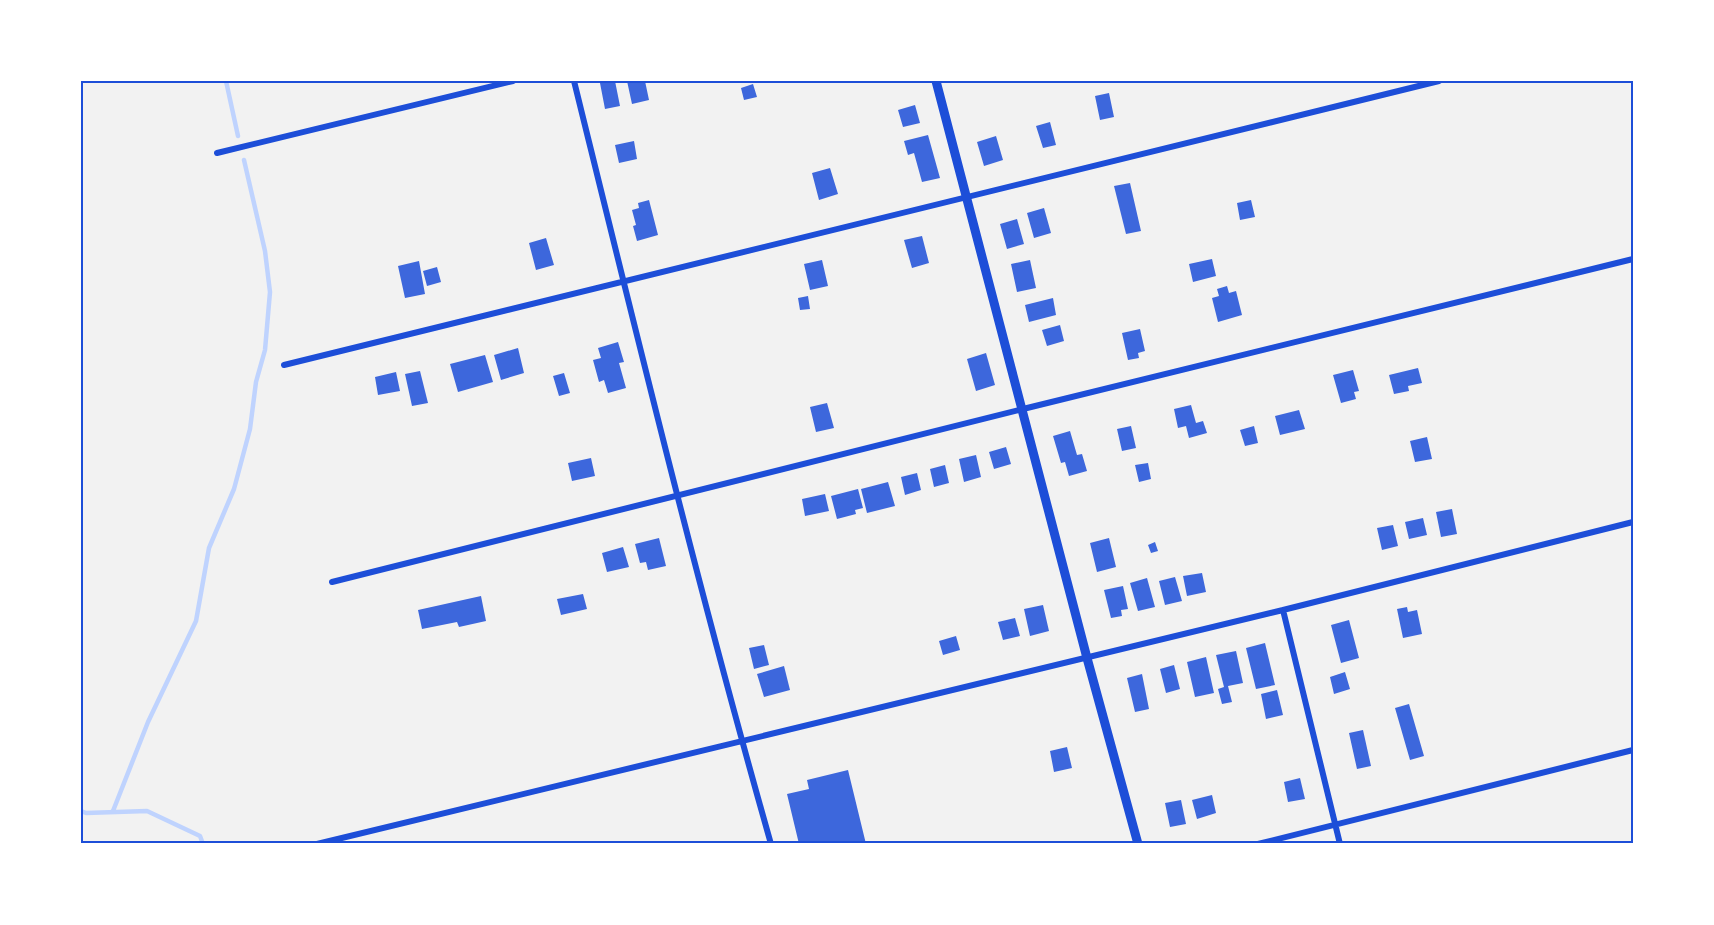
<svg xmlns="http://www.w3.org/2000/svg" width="1714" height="925" viewBox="0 0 1714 925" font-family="'Space Grotesk',sans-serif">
<rect width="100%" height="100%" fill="#f2f2f2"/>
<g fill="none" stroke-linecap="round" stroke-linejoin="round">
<path stroke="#bfd3fe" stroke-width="4.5" d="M 226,81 L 238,136
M 81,811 L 86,813 L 147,811 L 200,836 L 203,844
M 113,811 L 148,722 L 196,621 L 209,548 L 234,489 L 250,429 L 256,382 L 265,350 L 270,292 L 265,251 L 244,160"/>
</g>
<path fill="#3d67dc" d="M 608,81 L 615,81 L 620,106 L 605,109 L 600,83 Z
M 627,81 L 645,81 L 649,100 L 632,104 Z
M 753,84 L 757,97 L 744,100 L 741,88 Z
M 1109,93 L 1114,117 L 1100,120 L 1095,96 Z
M 915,105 L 920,123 L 903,127 L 898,110 Z
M 1050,122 L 1056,145 L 1043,148 L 1036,126 Z
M 928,135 L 940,178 L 922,182 L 914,153 L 908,155 L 904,141 Z
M 996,136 L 1003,160 L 984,166 L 977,142 Z
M 634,141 L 637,159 L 619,163 L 615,145 Z
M 830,168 L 838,194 L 819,200 L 812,173 Z
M 1130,183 L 1141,231 L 1126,234 L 1114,186 Z
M 649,200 L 658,235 L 637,241 L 633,226 L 636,225 L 632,210 L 639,208 L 638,203 Z
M 1251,200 L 1255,217 L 1240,220 L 1237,203 Z
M 1044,208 L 1051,233 L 1034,238 L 1027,213 Z
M 1017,219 L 1024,244 L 1007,249 L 1000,224 Z
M 922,236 L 929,263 L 912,268 L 904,240 Z
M 546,238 L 554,265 L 536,270 L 529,243 Z
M 1212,259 L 1216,276 L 1193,282 L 1189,264 Z
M 822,260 L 828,286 L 810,290 L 804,264 Z
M 1030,260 L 1036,288 L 1017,292 L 1011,264 Z
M 419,261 L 425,294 L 405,298 L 398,266 Z
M 437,267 L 441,282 L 427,286 L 423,271 Z
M 1227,286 L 1229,293 L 1236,291 L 1242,315 L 1218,322 L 1212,298 L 1219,296 L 1217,289 Z
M 808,296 L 810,309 L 800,310 L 798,298 Z
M 1053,298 L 1056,315 L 1029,322 L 1025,305 Z
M 1060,325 L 1064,341 L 1047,346 L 1042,330 Z
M 1140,329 L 1145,351 L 1138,353 L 1139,358 L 1128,360 L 1122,333 Z
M 618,342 L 624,362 L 619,363 L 626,388 L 608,393 L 604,380 L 599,382 L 593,360 L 601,358 L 598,348 Z
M 518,348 L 524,373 L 501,380 L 494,355 Z
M 986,353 L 995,385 L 976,391 L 967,359 Z
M 485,355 L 493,382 L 458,392 L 450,364 Z
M 1418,368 L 1422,383 L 1408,386 L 1409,391 L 1394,394 L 1389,375 Z
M 1353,370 L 1359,391 L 1354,392 L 1356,399 L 1341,403 L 1333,375 Z
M 420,371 L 428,403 L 412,406 L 405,374 Z
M 396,372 L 400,391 L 378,395 L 375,377 Z
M 564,373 L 570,393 L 559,396 L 553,376 Z
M 827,403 L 834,428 L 816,432 L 810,407 Z
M 1191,405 L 1196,423 L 1203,421 L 1207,433 L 1189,438 L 1186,426 L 1178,428 L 1174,409 Z
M 1299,410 L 1305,429 L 1280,435 L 1275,416 Z
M 1131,426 L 1136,448 L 1122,451 L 1117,429 Z
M 1254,426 L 1258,443 L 1245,446 L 1240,430 Z
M 1070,431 L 1077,455 L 1082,454 L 1087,471 L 1069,476 L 1065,462 L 1061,463 L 1053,436 Z
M 1427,437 L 1432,459 L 1415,462 L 1410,441 Z
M 1006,447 L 1011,464 L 994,469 L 989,452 Z
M 976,455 L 981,477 L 964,482 L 959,459 Z
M 591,458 L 595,476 L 572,481 L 568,463 Z
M 1148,463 L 1151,479 L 1139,482 L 1135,465 Z
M 945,465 L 949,483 L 934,487 L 930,469 Z
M 917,473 L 921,490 L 905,495 L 901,477 Z
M 888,482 L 895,506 L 867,513 L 861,489 Z
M 858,489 L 863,508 L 855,510 L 856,514 L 837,519 L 831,496 Z
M 825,494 L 829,511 L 805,516 L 802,499 Z
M 1452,509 L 1457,534 L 1441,537 L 1436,512 Z
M 1423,518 L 1427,535 L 1409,539 L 1405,522 Z
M 1393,525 L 1398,546 L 1382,550 L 1377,528 Z
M 659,538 L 666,566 L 648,570 L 646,562 L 640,563 L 635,544 Z
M 1109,538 L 1116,567 L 1097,572 L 1090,543 Z
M 1155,542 L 1158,551 L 1151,553 L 1148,545 Z
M 623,547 L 629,567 L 607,572 L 602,553 Z
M 1202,573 L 1206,592 L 1187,596 L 1183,576 Z
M 1175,577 L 1182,601 L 1165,605 L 1159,581 Z
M 1147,578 L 1155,607 L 1138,611 L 1130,583 Z
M 1123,586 L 1128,609 L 1121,610 L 1122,616 L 1111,618 L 1104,590 Z
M 583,594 L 587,609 L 561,615 L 557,599 Z
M 481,596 L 486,621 L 459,627 L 457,622 L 422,629 L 418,610 Z
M 1043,605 L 1049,631 L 1030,636 L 1024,609 Z
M 1407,607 L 1408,612 L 1417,610 L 1422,634 L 1403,638 L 1397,609 Z
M 1015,618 L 1020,636 L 1003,640 L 998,622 Z
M 1349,620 L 1359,658 L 1341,663 L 1331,625 Z
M 956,636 L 960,650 L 943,655 L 939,641 Z
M 1265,643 L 1275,685 L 1256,689 L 1246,648 Z
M 764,645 L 769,665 L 754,669 L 749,648 Z
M 1236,651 L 1243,683 L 1228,686 L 1232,702 L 1222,704 L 1218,689 L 1224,687 L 1216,655 Z
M 1206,657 L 1214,693 L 1195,697 L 1187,662 Z
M 1174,665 L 1180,689 L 1166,693 L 1160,669 Z
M 784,666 L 790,690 L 764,697 L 757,674 Z
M 1345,672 L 1350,689 L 1334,694 L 1330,677 Z
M 1142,674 L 1149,709 L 1135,712 L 1127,678 Z
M 1277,690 L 1283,715 L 1266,719 L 1261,694 Z
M 1409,704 L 1424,756 L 1410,760 L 1395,708 Z
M 1363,730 L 1371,766 L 1357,769 L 1349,733 Z
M 1067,747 L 1072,768 L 1054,772 L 1050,751 Z
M 848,770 L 866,844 L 799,844 L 787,794 L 809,789 L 807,780 Z
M 1300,778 L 1305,799 L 1288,802 L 1284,782 Z
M 1212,795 L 1216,813 L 1197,819 L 1192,800 Z
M 1181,800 L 1186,824 L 1170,827 L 1165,803 Z"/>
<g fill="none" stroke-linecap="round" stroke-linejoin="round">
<path stroke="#1d4ed8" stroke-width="6" d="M 574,81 C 637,336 699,591 771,844
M 217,153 L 513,81
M 284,365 L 1439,81
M 332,582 L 1023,409 L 1633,259
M 1283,610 L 1340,844
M 317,844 L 1283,610 L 1633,522
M 1258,844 L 1633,750"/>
<path stroke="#1d4ed8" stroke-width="9" d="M 936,81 L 1087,658 L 1138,844"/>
</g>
<rect width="1714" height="925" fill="none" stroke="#ffffff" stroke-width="165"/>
<rect x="82" y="82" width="1550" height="760" fill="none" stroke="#1d4ed8" stroke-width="2"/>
</svg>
